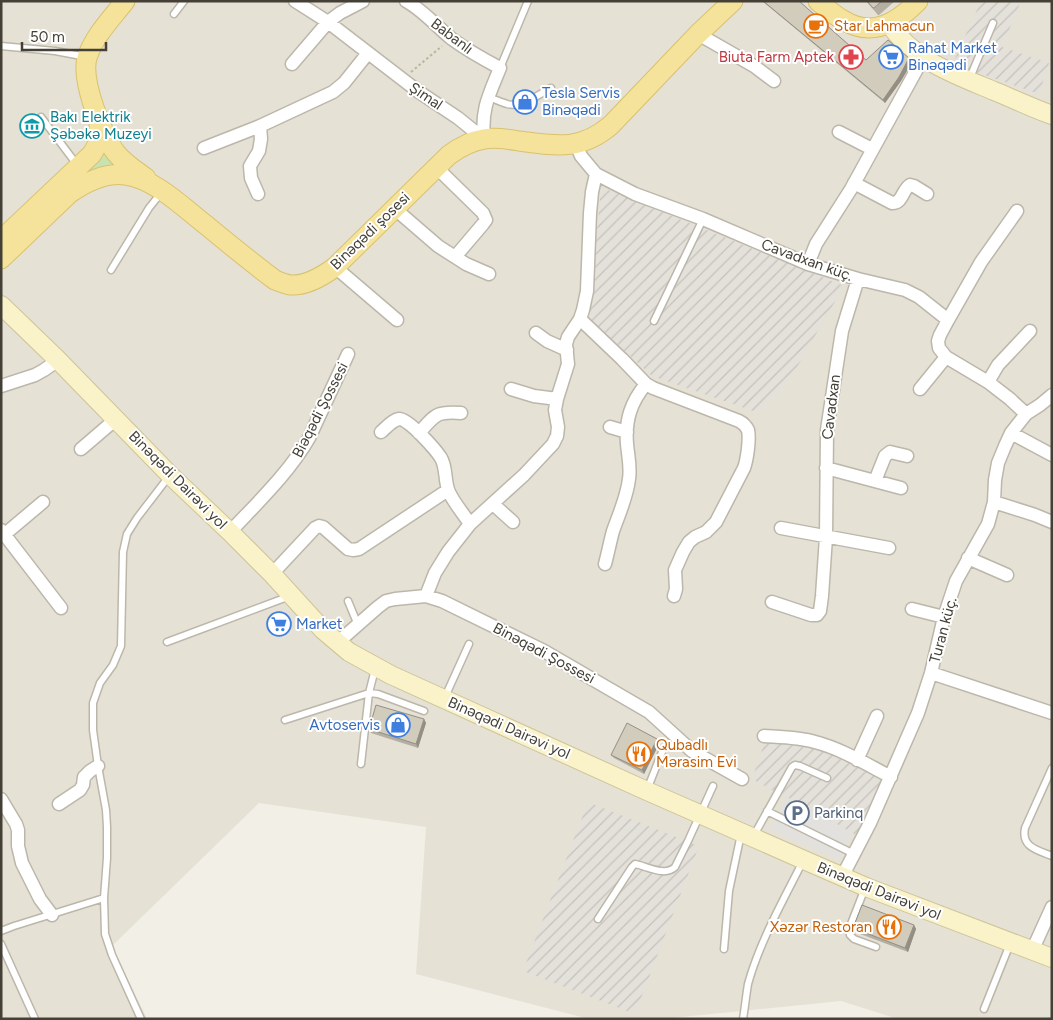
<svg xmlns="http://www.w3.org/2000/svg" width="1053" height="1020" viewBox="0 0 1053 1020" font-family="Figtree,sans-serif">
<defs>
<pattern id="industrial-furrows" width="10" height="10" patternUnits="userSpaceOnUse" patternTransform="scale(1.25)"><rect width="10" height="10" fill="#e4e1db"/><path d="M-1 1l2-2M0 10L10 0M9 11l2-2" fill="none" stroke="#c5c2bd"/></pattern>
</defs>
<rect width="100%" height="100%" fill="#f2efe6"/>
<path fill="#e5e1d5" d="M 1,1 L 1052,1 L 1052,1019 L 898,1019 L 841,1001 L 661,1019 L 589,1019 L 416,974 L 426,827 L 259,803 L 112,946 L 147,1019 L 1,1019 Z"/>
<path fill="url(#industrial-furrows)" d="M 981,1 L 1021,1 L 1002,47 L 1049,63 L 1039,94 L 973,71 L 953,63 Z
M 601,187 L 844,286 L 786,386 L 759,413 L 652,376 L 589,318 Z
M 765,741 L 814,746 L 884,779 L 856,835 L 752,779 Z
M 588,802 L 699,846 L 635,1014 L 523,971 Z"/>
<path fill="#c9e2b2" d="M 104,145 L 125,168 L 68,187 Z"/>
<path fill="#e3e1de" d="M 787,797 L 853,833 L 839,859 L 770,829 Z"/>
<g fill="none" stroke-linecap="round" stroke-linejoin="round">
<g stroke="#bcb7aa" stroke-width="9">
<path id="lane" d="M 174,14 L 184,1
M 1,46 L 55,51 L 87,57
M 500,68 L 528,1
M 969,80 L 993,23
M 488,97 C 494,99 501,102 507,104 C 522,108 539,94 551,88
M 41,117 L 78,166
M 111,270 L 149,208 L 161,193
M 654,321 L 703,219
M 348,601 L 358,625
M 167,642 L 290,596
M 445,697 L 469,644
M 285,720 L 369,693 L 378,694 L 424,711
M 361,764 L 369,693 L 375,669
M 1052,768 L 1025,828 C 1021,847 1037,850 1052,856
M 647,790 L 662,752
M 767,811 L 854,854
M 753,837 L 792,767 L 795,765 L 800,766 L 827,778
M 865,888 L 849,929 L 850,935 L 854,939 L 876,947
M 598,919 L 632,867 L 635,864 L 639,865 C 650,868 666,876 675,867 L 688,841 L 713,786
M 1,931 L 14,926 L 104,898
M 1,944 L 35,1019
M 724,949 L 729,891 L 741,834
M 984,1009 L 1010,944
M 141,1019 L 112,955 L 105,934 L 104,898 L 107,858 L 107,827 L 106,810 L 98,766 L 93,730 L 93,703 L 100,683 L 113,665 L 121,646 L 123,552 L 127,534 L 137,518 L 170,475
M 743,1019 C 745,1007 746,996 748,984 C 760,941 783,901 803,861"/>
</g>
<g stroke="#bcb7aa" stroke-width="15">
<path id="street" d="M 295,1 L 328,22 L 419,92 L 458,118 L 484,139
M 406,1 C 423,10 437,27 452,39 C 467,50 483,59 500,68 C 489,95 481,109 484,139
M 698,34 L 754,66 L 774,81
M 292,64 L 328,22 L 340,13 L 363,1
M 839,132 L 872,149
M 576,144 L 581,156 L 596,174 L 635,194 L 703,219 L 808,264 L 858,279 L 905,290 L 919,297 L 948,320 L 940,335 L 938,341 L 939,348 L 946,357 L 988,382 L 1010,399 L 1026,414
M 204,148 L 260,126 L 333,92 L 344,83 L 368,53
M 436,167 L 483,213 L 486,220 L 483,224 L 455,257
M 854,183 L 892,203 C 903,203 902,190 910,185 L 914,186 L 927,194
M 258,194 L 251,178 L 250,166 L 259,151 L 261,139 L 260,126
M 394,208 L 438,246 L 466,264 L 489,274
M 808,264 L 816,244 L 851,189 L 923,58
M 335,267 L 397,320
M 580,319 L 622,359 L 646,384 L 653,388 L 739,421 C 743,423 746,426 748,430 C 750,439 747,460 744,468 L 716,522 L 706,532 L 695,537 L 689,542 L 683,552 L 675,570 L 676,589 L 674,596
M 948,320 L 981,262 L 1017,211
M 536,333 L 547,341 L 567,350
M 988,382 L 998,365 L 1030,331
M 1,386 L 35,375 L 44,370 L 58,360
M 511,389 L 534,396 L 557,399
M 920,389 L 946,357
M 610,427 L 627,432
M 381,432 C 386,428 392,420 399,419 C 408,418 436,450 441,458 C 447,468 444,481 449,492 C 454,503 463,513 470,524
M 419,433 C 435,415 436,411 461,413
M 1011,433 L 1052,455
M 81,449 L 116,419
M 826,468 L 901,488
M 875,481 L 885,456 L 890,452 L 907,456
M 994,502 L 1035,515 L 1052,522
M 493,504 L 513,522
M 781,528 L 889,548
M 1,530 L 61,608
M 230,532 C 258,502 288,474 309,438 L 348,354
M 5,534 L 43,502
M 968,558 L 1007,575
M 605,564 C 608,553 610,542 613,531 C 619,514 627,497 629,479 C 631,467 628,456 627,444 C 625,420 631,402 646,384
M 272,574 L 315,528 L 319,526 L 323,527 L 348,549 L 353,550 L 359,549 L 448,490
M 426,596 L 435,573 L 448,552 L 470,524 L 524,475 L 553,444 L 557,436 L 558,427 L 555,410 L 557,399 L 568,364 L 566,344 L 568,337 L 580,319 L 583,310 L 587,291 L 590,213 L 592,192 L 596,174
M 772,602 L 811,615 L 817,615 L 820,611 L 822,596 L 826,537 L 827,430 L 842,331 L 858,279
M 912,609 L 944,617
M 337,643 L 378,607 L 386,601 L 395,599 L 426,596 L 442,601 L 544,651 L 649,712 L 692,751 L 742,779
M 931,673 L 1052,713
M 764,736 C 781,737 799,737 815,742 C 842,749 866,764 891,777
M 857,760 L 877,716
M 1,799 L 16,824 L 18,830 L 18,846 L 22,863 L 40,899 L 52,915
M 59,804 L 80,790 L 83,785 L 84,777 L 90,771 L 98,766
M 842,877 L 870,823 L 918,713 L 931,673 L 944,617 L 956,581 L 988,524 L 994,502 L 995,480 L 998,463 L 1005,446 L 1011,433 L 1026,414 L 1040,405 L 1052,395
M 1032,951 L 1052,907"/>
</g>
<g stroke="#cec499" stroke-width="20">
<path id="secondary" d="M 889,23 C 912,60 956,75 994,91 C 1014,99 1032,108 1052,115
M 1,305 L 58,360 L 170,475 L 230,532 L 272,574 L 323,630 L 349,652 L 391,675 L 647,791 L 804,860 L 866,887 L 1052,958"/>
</g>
<g stroke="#d9c26d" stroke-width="21">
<path id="primary" d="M 125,1 C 112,18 95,35 88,55 C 79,77 102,135 116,153 C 124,163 135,170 146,178
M 818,1 C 826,8 834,15 843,20 C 872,38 897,23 918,1
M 1,240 L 92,154 C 100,142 99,136 99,123
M 1,259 L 70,193 C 86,182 106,172 126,175 C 155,179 184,208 206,225 C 229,244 251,262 275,280 C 280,282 285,284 290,285 C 307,286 323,276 335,267 L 449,155 C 460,147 471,141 484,139 C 496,137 508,139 519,141 C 556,146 581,151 611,125 L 698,34 L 733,1"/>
</g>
<path stroke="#bdb49c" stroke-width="2" stroke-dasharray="2.5 2.5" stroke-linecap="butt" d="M 411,72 L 442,46"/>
<use href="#lane" stroke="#fff" stroke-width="6"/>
<use href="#street" stroke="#fff" stroke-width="12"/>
<use href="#secondary" stroke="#faf2c8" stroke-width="18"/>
<use href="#primary" stroke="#f5e39c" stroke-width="19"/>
</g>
<path fill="#b5afa3" d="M 762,1 L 799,1 L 866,60 L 912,62 L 901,81 L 885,103 Z
M 866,1 L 895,1 L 879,15 L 878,15 Z
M 424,719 L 426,723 L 418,748 L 371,733 L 369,729 Z
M 660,742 L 644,774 L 614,758 L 611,755 Z
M 914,925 L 916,929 L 908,952 L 855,932 L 853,928 Z"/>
<path fill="#938f84" d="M 909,58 L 912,62 L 901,81 L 885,103 L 883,100 Z
M 424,719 L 426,723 L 418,748 L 416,744 Z
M 657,739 L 660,742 L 644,774 L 642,770 Z
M 914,925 L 916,929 L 908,952 L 905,948 Z"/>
<path fill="#d2ccbd" stroke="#938f84" d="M 763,1 L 799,1 L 866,60 L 888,40 L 909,58 L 899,77 L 883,100 Z
M 867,1 L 882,1 L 874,8 L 873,8 Z
M 376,705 L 424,719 L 416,744 L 369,729 Z
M 627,723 L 657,739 L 642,770 L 611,755 Z
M 862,905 L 914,925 L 905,948 L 853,928 Z"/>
<defs>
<g id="cafe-ring" transform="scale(1.25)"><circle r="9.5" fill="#fff" stroke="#e8710a" stroke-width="1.5"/><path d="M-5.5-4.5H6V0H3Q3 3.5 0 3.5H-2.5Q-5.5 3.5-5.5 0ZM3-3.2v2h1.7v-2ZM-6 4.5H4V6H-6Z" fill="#e8710a"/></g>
<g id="pharmacy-ring" transform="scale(1.25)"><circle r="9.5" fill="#fff" stroke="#e0444e" stroke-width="1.5"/><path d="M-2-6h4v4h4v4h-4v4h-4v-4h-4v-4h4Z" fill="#e0444e"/></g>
<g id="supermarket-ring" transform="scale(1.25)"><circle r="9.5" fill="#fff" stroke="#3f7fe0" stroke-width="1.5"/><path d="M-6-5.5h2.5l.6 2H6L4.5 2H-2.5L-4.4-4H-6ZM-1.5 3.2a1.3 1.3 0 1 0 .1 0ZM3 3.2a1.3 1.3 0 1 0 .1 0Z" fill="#3f7fe0"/></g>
<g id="shop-ring" transform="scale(1.25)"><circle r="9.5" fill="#fff" stroke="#3f7fe0" stroke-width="1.5"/><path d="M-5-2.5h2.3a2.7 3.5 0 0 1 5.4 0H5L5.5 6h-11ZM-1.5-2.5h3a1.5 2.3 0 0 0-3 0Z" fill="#3f7fe0"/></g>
<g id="museum-ring" transform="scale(1.25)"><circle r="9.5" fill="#fff" stroke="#0f9aa8" stroke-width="1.5"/><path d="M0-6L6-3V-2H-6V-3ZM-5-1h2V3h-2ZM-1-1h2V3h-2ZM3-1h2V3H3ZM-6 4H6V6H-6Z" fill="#0f9aa8"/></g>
<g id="restaurant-ring" transform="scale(1.25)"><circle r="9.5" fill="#fff" stroke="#e8710a" stroke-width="1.5"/><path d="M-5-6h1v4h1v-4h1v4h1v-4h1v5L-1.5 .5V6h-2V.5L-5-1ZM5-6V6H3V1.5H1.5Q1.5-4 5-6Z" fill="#e8710a"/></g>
<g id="parking-ring" transform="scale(1.25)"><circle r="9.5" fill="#fff" stroke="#5c6f8a" stroke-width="1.5"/><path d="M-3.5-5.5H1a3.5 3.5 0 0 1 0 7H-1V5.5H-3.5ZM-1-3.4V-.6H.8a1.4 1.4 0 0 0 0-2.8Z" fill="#5c6f8a"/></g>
</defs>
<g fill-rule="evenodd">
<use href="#cafe-ring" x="816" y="26"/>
<use href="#pharmacy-ring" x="851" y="57"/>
<use href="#supermarket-ring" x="891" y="57"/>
<use href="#shop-ring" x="525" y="102"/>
<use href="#museum-ring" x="32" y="126"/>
<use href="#supermarket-ring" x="279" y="624"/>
<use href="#shop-ring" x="398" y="725"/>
<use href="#restaurant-ring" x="639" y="754"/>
<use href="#parking-ring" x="797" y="813"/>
<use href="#restaurant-ring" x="889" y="927"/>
</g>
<g text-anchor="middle" stroke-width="4" stroke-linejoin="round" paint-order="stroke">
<g font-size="15" fill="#c56008" stroke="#fff" text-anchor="start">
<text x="834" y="31">Star Lahmacun</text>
<text x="656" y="750">Qubadlı<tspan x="656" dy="17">Mərasim Evi</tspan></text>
<text x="872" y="932" text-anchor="end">Xəzər Restoran</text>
</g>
<g font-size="15" fill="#444036" stroke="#fff">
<text transform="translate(452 36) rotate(37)" y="5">Babanlı</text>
<text transform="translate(426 96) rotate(34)" y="5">Şimal</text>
<text transform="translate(370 231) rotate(-44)" y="5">Binəqədi şosesi</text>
<text transform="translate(807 260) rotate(20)" y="5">Cavadxan küç.</text>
<text transform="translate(831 407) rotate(-83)" y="5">Cavadxan</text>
<text transform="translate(320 410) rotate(-63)" y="5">Biəqədi Şossesi</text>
<text transform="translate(178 480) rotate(45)" y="5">Binəqədi Dairəvi yol</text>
<text transform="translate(943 630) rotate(-75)" y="5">Turan küç.</text>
<text transform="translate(544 653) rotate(28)" y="5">Binəqədi Şossesi</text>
<text transform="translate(509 728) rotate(24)" y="5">Binəqədi Dairəvi yol</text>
<text transform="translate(879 891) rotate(22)" y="5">Binəqədi Dairəvi yol</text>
</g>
<g font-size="15" fill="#366cbe" stroke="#fff" text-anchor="start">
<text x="908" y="53">Rahat Market<tspan x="908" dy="17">Binəqədi</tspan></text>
<text x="542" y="98">Tesla Servis<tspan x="542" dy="17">Binəqədi</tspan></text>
<text x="296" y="629">Market</text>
<text x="380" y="730" text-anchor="end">Avtoservis</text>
</g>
<g font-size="15" fill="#be3a42" stroke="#fff" text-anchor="end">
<text x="834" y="62">Biuta Farm Aptek</text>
</g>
<g font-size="15" fill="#0d838f" stroke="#fff" text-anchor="start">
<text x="50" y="122">Bakı Elektrik<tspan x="50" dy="17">Şəbəkə Muzeyi</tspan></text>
</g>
<g font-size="15" fill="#4e5e75" stroke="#fff" text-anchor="start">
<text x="814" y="818">Parkinq</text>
</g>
</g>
<rect width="1053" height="1020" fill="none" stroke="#444036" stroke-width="5"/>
<path d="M22 42v8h84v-8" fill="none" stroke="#444036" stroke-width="2.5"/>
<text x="30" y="42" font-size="15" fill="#444036" stroke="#ffffff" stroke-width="4" paint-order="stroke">50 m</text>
</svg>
